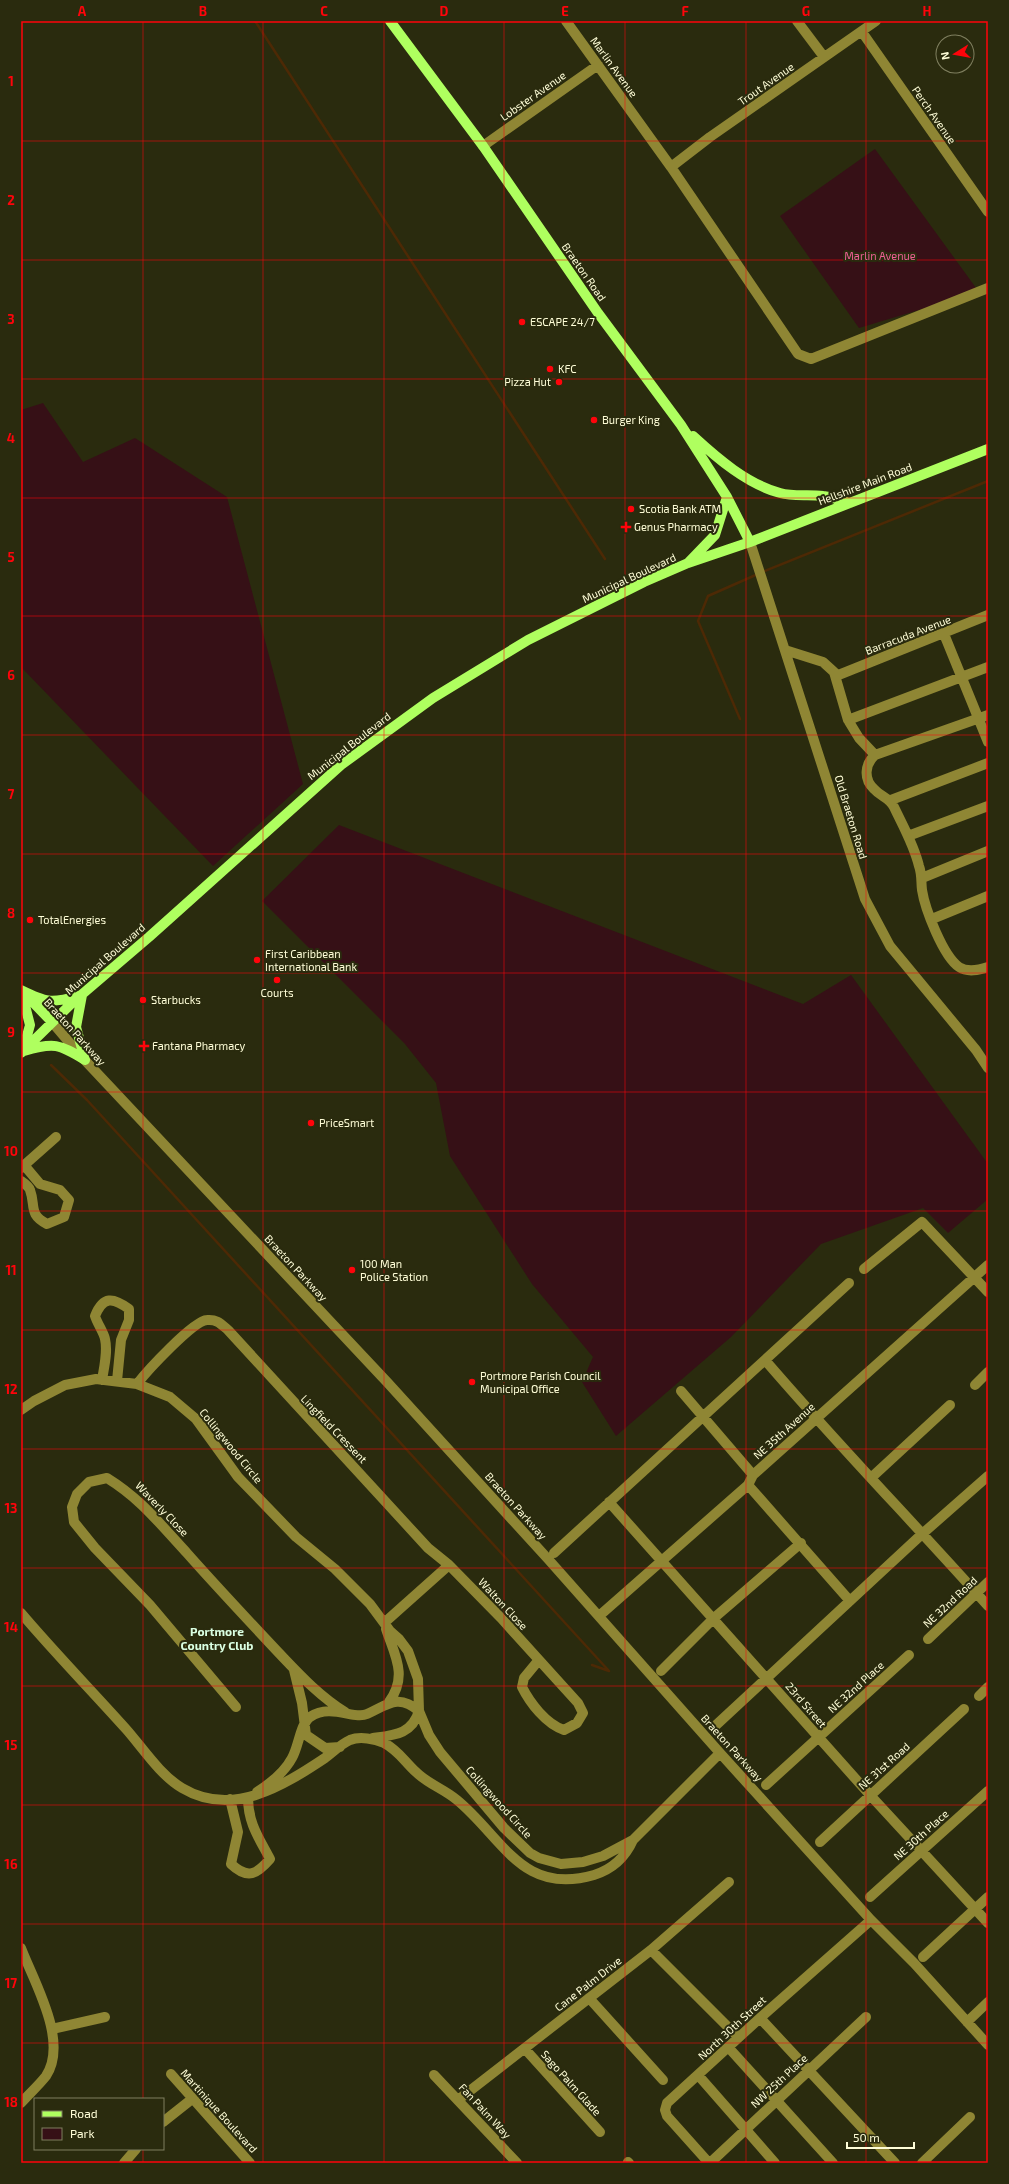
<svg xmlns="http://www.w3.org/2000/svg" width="1009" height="2184" viewBox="0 0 1009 2184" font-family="'Exo 2',sans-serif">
<rect width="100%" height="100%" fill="#2a2b0e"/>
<path fill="#361016" d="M 875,149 L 979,292 L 859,328 L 780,216 Z
M 43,403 L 83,462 L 135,438 L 227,497 L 303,784 L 213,866 L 21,667 L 21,410 Z
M 339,825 L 803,1004 L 851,975 L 988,1164 L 988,1199 L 948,1233 L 923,1208 L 821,1244 L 731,1337 L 616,1436 L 582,1382 L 593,1357 L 532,1284 L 450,1156 L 436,1083 L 405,1044 L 262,901 Z"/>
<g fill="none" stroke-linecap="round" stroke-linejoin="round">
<path stroke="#4d2905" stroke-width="2.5" d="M 255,21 L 605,559
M 762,572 L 988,481
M 740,719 L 698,621 L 708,596 L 758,574
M 51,1065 L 87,1100 L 609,1671 L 592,1665"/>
<path stroke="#8f8634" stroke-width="10" d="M 566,21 L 671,167 L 798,354 L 811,359 L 988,288
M 797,21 L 824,57
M 862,32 L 988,212
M 483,146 L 598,65
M 671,167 L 710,137 L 876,21
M 750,542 L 865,899 L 890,946 L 976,1050 L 988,1068
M 944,634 L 988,742
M 785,650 L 823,662 L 834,672 L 848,720 L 859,738 L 875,755 C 865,764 863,779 874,789 C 881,797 889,797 894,807 C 903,826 914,845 919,866 C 922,874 921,882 922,890 C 925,909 943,956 959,967 C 968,973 979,970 988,967
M 836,676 L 988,615
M 848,720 L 988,667
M 875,755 L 988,715
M 891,800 L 988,763
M 908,836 L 988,806
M 922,878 L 988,851
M 932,919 L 988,896
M 52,1022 L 80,1055 L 387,1382 L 548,1559 L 720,1753 L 871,1920 L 914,1963 L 988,2045
M 21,1168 L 56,1137
M 21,1181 C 24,1183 29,1187 30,1190 C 36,1206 28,1214 47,1224 L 64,1217 L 69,1200 L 60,1190 L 40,1184 L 24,1165
M 864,1269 L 922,1222 L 988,1292
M 765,1360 C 837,1444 914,1523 988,1606
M 102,1380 C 104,1367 108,1352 105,1339 C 104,1333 97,1323 95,1316 C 103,1296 113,1297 129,1309 L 129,1320 L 121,1340 L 117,1381
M 137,1384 C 147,1371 193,1321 207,1320 C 217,1319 221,1324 228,1330 L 428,1548 L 449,1565 L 384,1623
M 975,1385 L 988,1372
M 681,1391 L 753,1475
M 21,1410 L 34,1401 L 65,1385 L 96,1379 L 137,1384 L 170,1397 L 196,1419 L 238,1477 L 296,1537 L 335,1569 L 370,1604 L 390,1631 L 399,1639 L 408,1651 L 418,1679 L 419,1711 L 429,1735 L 440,1752 L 504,1828 L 530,1853 L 539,1858 L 561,1864 L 583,1862 L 603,1856 L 633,1840 L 720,1753
M 872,1477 L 950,1405
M 748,1485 L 850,1601
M 609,1502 L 870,1795 L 988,1923
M 554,1553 L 849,1283
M 449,1565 L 501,1618 L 578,1703 L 583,1713 L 577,1723 L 564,1730 C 546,1724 530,1703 522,1687 L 524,1678 L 538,1661
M 21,1613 C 55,1653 91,1690 126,1729 C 142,1747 160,1775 182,1788 C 232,1818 283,1786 325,1758 C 333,1752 341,1744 350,1740 C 360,1736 375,1739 384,1743 C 398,1750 405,1762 416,1772 C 428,1784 444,1789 457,1800 C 503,1838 522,1896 594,1875 C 613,1869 625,1858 633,1840
M 599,1616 L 748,1485 L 753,1475 L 988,1265
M 386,1629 C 395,1656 408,1676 389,1702
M 928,1639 L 988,1582
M 294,1670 L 302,1703 L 306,1735 L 325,1748 L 340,1747
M 661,1671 L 714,1618 L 801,1543
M 979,1696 L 988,1687
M 236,1707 L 150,1605 L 95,1548 L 74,1522 L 72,1507 L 77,1494 L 89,1482 L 107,1478 C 141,1499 159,1523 186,1552 C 216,1586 247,1619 278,1652 C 299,1674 319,1696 345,1712
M 714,1727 L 921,1535 L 988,1476
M 373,1738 C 395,1735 412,1734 419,1711
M 766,1785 L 909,1655
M 257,1792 C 271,1783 284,1773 292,1758 C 299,1746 300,1724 310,1717 C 331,1703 354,1720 367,1714 C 387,1705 398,1693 419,1711
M 230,1799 L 238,1832 L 231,1864 C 248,1880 257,1874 270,1859 C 259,1838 248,1823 248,1798
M 820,1842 L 964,1709
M 870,1897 L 988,1791
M 21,1948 C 34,1982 69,2041 46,2076 C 39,2085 29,2094 21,2103
M 651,1950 L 738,2037
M 923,1957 L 988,1897
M 589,1998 L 663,2080
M 760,2018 L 895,2163
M 967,2022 L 988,2002
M 52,2029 L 105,2017
M 728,2047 L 833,2163
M 525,2049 L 600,2132
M 171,2074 L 250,2163
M 434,2075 L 517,2163
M 698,2075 L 775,2163
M 458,2100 L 651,1950 L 729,1882
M 163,2122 L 192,2099
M 628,2162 L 629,2163
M 124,2163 L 136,2149
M 709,2163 L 667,2116 L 665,2110 L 667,2103 L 760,2018 L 871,1920
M 710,2163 L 866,2017
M 922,2163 L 970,2117"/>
<path stroke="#afff5f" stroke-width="10" d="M 390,21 L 483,146 L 598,313 L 681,425 L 727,497 L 750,542
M 693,436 C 718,459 747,484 780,493 C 794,497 809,494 823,496 C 832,497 841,501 850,503
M 688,563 L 715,535 L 727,497
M 21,990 L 30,1025 L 23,1050
M 21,990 C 46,1002 50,1004 78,996
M 26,995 L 52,1022
M 82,995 L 76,1027 L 85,1060
M 24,1051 C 54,1042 59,1044 85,1060
M 21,1053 L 73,1002 L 149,937 L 341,765 L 433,698 L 528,640 L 644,582 L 688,563 L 750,542 L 988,449"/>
</g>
<path fill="none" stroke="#ff040b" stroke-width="1" stroke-opacity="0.55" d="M 143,21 L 143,2099M 263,21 L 263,2163M 384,21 L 384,2163M 504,21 L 504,2163M 625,21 L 625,2163M 746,21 L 746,2163M 866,21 L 866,2163M 21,141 L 988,141M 21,260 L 988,260M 21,379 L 988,379M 21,498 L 988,498M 21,616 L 988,616M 21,735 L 988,735M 21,854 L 988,854M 21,973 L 988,973M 21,1092 L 988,1092M 21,1211 L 988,1211M 21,1330 L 988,1330M 21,1449 L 988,1449M 21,1568 L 988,1568M 21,1686 L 988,1686M 21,1805 L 988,1805M 21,1924 L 988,1924M 21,2043 L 988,2043M 143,2149 L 143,2163"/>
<g fill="#ff040b" stroke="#2a2b0e" stroke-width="1.5">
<circle cx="522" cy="322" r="4"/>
<circle cx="550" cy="369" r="4"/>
<circle cx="559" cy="382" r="4"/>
<circle cx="594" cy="420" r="4"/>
<circle cx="631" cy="509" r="4"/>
<path d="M624 521h4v4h4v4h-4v4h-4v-4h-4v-4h4z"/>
<circle cx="30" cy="920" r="4"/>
<circle cx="257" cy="960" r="4"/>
<circle cx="277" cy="980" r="4"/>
<circle cx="143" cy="1000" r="4"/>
<path d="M142 1040h4v4h4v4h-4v4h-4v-4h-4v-4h4z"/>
<circle cx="311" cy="1123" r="4"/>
<circle cx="352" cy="1270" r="4"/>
<circle cx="472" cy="1382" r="4"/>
</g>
<g text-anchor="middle" stroke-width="4" stroke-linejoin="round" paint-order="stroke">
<g font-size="11" fill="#fffed8" stroke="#2a2b0e">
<text transform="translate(614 67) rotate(54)" y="4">Marlin Avenue</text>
<text transform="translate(766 84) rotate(-35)" y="4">Trout Avenue</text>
<text transform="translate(533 96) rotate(-35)" y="4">Lobster Avenue</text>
<text transform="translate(934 115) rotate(55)" y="4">Perch Avenue</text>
<text transform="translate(584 272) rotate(55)" y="4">Braeton Road</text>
<text transform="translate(865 484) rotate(-21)" y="4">Hellshire Main Road</text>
<text transform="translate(629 578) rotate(-25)" y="4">Municipal Boulevard</text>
<text transform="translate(908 635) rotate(-21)" y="4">Barracuda Avenue</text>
<text transform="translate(349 746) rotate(-38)" y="4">Municipal Boulevard</text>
<text transform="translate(851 817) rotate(73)" y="4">Old Braeton Road</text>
<text transform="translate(105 959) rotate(-41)" y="4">Municipal Boulevard</text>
<text transform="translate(75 1032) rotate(48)" y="4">Braeton Parkway</text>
<text transform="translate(296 1268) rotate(47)" y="4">Braeton Parkway</text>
<text transform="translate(334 1429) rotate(46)" y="4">Lingfield Cressent</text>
<text transform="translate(784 1431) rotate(-42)" y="4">NE 35th Avenue</text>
<text transform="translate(231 1446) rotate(51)" y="4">Collingwood Circle</text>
<text transform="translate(516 1506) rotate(48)" y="4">Braeton Parkway</text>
<text transform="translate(162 1509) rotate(46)" y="4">Waverly Close</text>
<text transform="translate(950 1602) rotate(-43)" y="4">NE 32nd Road</text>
<text transform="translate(503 1604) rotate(47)" y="4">Walton Close</text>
<text transform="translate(856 1687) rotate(-42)" y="4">NE 32nd Place</text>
<text transform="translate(806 1705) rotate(49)" y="4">23rd Street</text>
<text transform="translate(732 1748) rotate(48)" y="4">Braeton Parkway</text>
<text transform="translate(884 1766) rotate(-42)" y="4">NE 31st Road</text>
<text transform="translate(499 1802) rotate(48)" y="4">Collingwood Circle</text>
<text transform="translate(921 1835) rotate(-42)" y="4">NE 30th Place</text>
<text transform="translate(588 1984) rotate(-38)" y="4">Cane Palm Drive</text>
<text transform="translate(732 2028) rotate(-43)" y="4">North 30th Street</text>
<text transform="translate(779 2081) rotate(-43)" y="4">NW 25th Place</text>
<text transform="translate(571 2083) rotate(48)" y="4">Sago Palm Glade</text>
<text transform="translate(219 2111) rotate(48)" y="4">Martinique Boulevard</text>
<text transform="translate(485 2111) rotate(47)" y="4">Fan Palm Way</text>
</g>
<g font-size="11" fill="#ed5f95" stroke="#2a2b0e">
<text x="880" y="260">Marlin Avenue</text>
</g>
<g font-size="11" fill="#fffed8" stroke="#2a2b0e" text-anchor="start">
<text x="530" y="326">ESCAPE 24/7</text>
<text x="558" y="373">KFC</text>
<text x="551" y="386" text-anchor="end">Pizza Hut</text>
<text x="602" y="424">Burger King</text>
<text x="639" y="513">Scotia Bank ATM</text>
<text x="634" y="531">Genus Pharmacy</text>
<text x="38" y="924">TotalEnergies</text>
<text x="265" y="958">First Caribbean<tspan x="265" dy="13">International Bank</tspan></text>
<text x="277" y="997" text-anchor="middle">Courts</text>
<text x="151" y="1004">Starbucks</text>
<text x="152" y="1050">Fantana Pharmacy</text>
<text x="319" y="1127">PriceSmart</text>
<text x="360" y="1268">100 Man<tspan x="360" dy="13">Police Station</tspan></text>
<text x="480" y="1380">Portmore Parish Council<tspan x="480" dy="13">Municipal Office</tspan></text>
</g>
<g font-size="12" font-weight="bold" fill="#daffe2" stroke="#2a2b0e">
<text x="217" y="1636">Portmore<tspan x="217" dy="14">Country Club</tspan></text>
</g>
</g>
<rect width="1009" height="2184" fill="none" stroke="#2a2b0e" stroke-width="44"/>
<rect x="34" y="2098" width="130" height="52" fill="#2a2b0e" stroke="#7f7f5f"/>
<rect x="42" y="2111" width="20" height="6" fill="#afff5f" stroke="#7f7f5f"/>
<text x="70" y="2118" font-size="12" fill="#fffed8">Road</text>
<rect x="42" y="2128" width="20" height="12" fill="#361016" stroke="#7f7f5f"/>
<text x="70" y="2138" font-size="12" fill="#fffed8">Park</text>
<g transform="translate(955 54) rotate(259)"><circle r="19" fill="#2a2b0e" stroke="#7f7f5f"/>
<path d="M0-3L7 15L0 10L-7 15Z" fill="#ff040b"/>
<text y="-6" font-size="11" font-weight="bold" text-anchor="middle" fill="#fffed8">N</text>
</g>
<path d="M847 2142v6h67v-6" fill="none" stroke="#fffed8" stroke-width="2"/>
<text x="853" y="2142" font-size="12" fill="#fffed8" stroke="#2a2b0e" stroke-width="3" paint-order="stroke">50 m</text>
<rect x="22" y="22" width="965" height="2140" fill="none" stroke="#ff040b" stroke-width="1.5"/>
<g font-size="13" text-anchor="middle" font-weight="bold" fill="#ff040b">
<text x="82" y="16">A</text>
<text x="203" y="16">B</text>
<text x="324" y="16">C</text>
<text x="444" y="16">D</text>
<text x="565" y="16">E</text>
<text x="685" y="16">F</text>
<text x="806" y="16">G</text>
<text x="927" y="16">H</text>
<text x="11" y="86">1</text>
<text x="11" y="205">2</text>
<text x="11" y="324">3</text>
<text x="11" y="443">4</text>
<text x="11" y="562">5</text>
<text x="11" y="680">6</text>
<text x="11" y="799">7</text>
<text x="11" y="918">8</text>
<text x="11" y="1037">9</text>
<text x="11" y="1156">10</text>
<text x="11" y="1275">11</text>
<text x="11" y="1394">12</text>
<text x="11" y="1513">13</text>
<text x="11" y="1632">14</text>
<text x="11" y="1750">15</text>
<text x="11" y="1869">16</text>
<text x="11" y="1988">17</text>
<text x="11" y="2107">18</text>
</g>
</svg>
